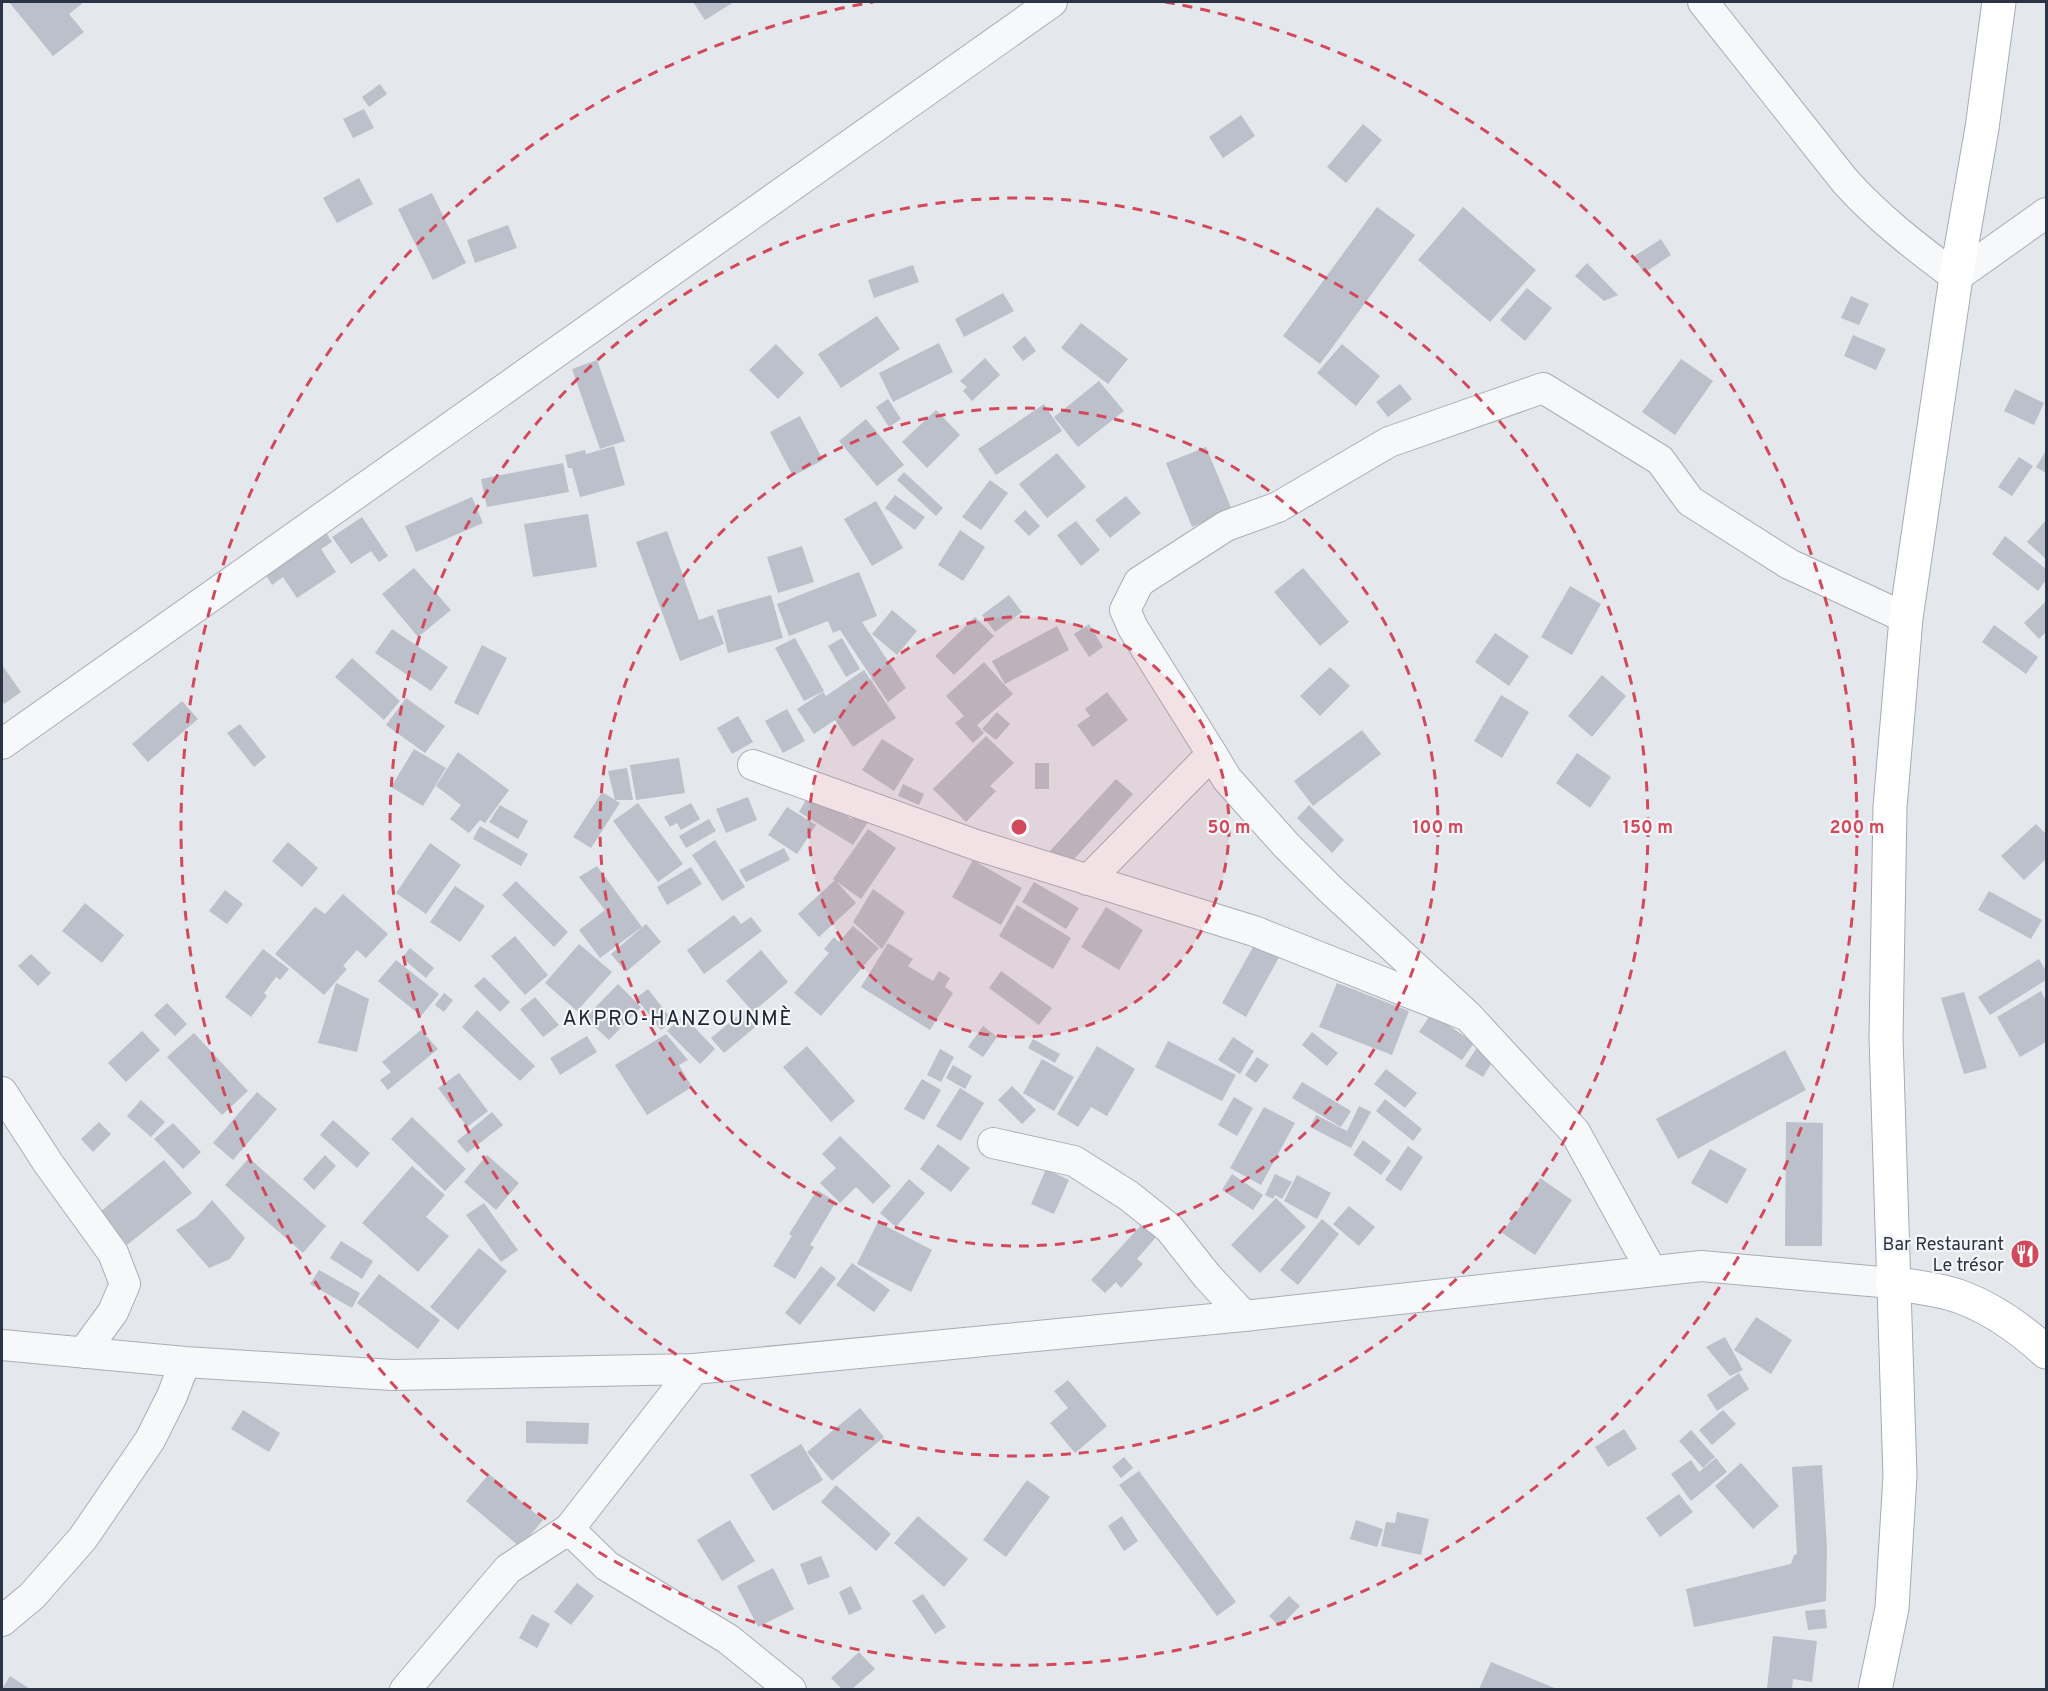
<svg xmlns="http://www.w3.org/2000/svg" width="2048" height="1691" viewBox="0 0 2048 1691" font-family="Overpass,sans-serif">
<rect width="100%" height="100%" fill="#e4e7ec"/>
<path fill="#bbc0ca" d="M 9,2 L 84,2 L 69,14 L 84,32 L 53,56 Z
M 693,2 L 734,2 L 705,20 Z
M 380,84 L 387,94 L 369,107 L 362,97 Z
M 364,109 L 374,128 L 353,138 L 343,119 Z
M 1241,115 L 1255,136 L 1223,158 L 1209,137 Z
M 1363,124 L 1382,140 L 1346,183 L 1327,167 Z
M 359,178 L 373,204 L 337,223 L 323,198 Z
M 432,193 L 466,263 L 433,280 L 398,209 Z
M 1377,207 L 1415,235 L 1320,364 L 1283,336 Z
M 1463,207 L 1536,270 L 1490,322 L 1418,260 Z
M 508,225 L 517,248 L 475,263 L 467,240 Z
M 1661,239 L 1671,255 L 1644,273 L 1633,257 Z
M 1587,263 L 1618,295 L 1604,301 L 1575,276 Z
M 913,265 L 919,282 L 874,298 L 868,280 Z
M 1527,288 L 1552,308 L 1525,341 L 1500,320 Z
M 1003,293 L 1014,311 L 964,337 L 955,319 Z
M 1851,296 L 1869,304 L 1859,325 L 1841,318 Z
M 877,316 L 900,349 L 841,388 L 818,354 Z
M 1081,323 L 1128,359 L 1108,384 L 1061,348 Z
M 1853,335 L 1886,349 L 1876,370 L 1844,356 Z
M 1025,336 L 1036,351 L 1023,361 L 1012,347 Z
M 939,343 L 953,372 L 893,402 L 879,373 Z
M 776,344 L 804,373 L 778,399 L 749,370 Z
M 1342,344 L 1380,376 L 1356,406 L 1317,373 Z
M 985,358 L 1000,375 L 972,401 L 963,391 L 967,387 L 960,381 Z
M 1681,359 L 1713,381 L 1675,435 L 1642,412 Z
M 597,360 L 625,441 L 600,449 L 572,369 Z
M 1099,381 L 1124,411 L 1078,447 L 1054,417 Z
M 1400,384 L 1412,399 L 1388,417 L 1376,402 Z
M 2015,389 L 2044,403 L 2034,425 L 2004,411 Z
M 888,399 L 901,419 L 889,427 L 876,407 Z
M 1044,404 L 1062,431 L 996,475 L 978,449 Z
M 936,410 L 960,435 L 927,468 L 902,442 Z
M 800,416 L 823,460 L 793,476 L 770,432 Z
M 866,419 L 904,465 L 877,486 L 839,441 Z
M 614,446 L 625,485 L 580,497 L 572,468 L 568,468 L 565,455 L 585,450 L 586,454 Z
M 1206,447 L 1232,510 L 1192,527 L 1166,463 Z
M 2046,451 L 2046,473 L 2036,467 Z
M 1057,453 L 1086,487 L 1047,518 L 1019,484 Z
M 2019,457 L 2033,466 L 2012,496 L 1998,487 Z
M 563,463 L 569,492 L 487,507 L 481,479 Z
M 904,472 L 943,508 L 936,516 L 897,480 Z
M 990,480 L 1008,493 L 981,530 L 962,517 Z
M 895,495 L 925,517 L 915,530 L 885,508 Z
M 1126,496 L 1141,513 L 1110,538 L 1095,520 Z
M 472,497 L 483,523 L 416,552 L 405,526 Z
M 876,501 L 903,548 L 872,566 L 844,519 Z
M 1025,510 L 1040,526 L 1029,536 L 1014,521 Z
M 588,514 L 597,567 L 533,577 L 524,524 Z
M 362,517 L 388,556 L 379,562 L 371,551 L 351,564 L 332,537 Z
M 2046,520 L 2046,559 L 2027,542 Z
M 1076,521 L 1100,550 L 1081,566 L 1057,535 Z
M 323,528 L 332,542 L 321,549 L 336,572 L 297,598 L 283,577 L 272,585 L 262,569 Z
M 960,530 L 985,547 L 963,581 L 938,565 Z
M 667,531 L 699,620 L 713,615 L 724,644 L 680,661 L 636,542 Z
M 2005,536 L 2046,569 L 2046,580 L 2038,591 L 1992,554 Z
M 802,546 L 814,582 L 778,593 L 767,557 Z
M 414,568 L 451,610 L 418,637 L 382,594 Z
M 1303,568 L 1349,622 L 1320,646 L 1274,592 Z
M 859,572 L 877,616 L 862,622 L 906,688 L 888,702 L 840,630 L 833,633 L 828,621 L 789,636 L 777,604 Z
M 1570,586 L 1601,604 L 1572,655 L 1541,637 Z
M 771,595 L 783,638 L 728,653 L 717,610 Z
M 1009,595 L 1022,612 L 995,632 L 982,615 Z
M 2046,601 L 2046,632 L 2039,639 L 2024,623 Z
M 892,610 L 917,631 L 897,655 L 872,634 Z
M 975,617 L 994,636 L 954,675 L 935,656 Z
M 1089,624 L 1103,647 L 1089,657 L 1074,634 Z
M 1994,625 L 2038,657 L 2026,674 L 1982,642 Z
M 1057,626 L 1069,650 L 1005,684 L 992,661 Z
M 392,629 L 448,667 L 431,691 L 375,653 Z
M 1495,633 L 1529,656 L 1509,686 L 1475,662 Z
M 795,638 L 824,691 L 804,701 L 775,648 Z
M 842,638 L 860,669 L 846,677 L 828,646 Z
M 482,645 L 507,658 L 478,715 L 454,703 Z
M 352,658 L 400,701 L 384,720 L 335,677 Z
M 984,662 L 1013,694 L 977,725 L 984,733 L 973,743 L 955,723 L 964,716 L 946,696 Z
M 2,665 L 21,692 L 4,704 L 2,700 Z
M 1330,667 L 1350,686 L 1320,716 L 1300,696 Z
M 864,670 L 896,718 L 853,747 L 835,720 L 814,734 L 797,709 L 823,692 L 826,696 Z
M 1602,675 L 1626,696 L 1592,737 L 1568,716 Z
M 1107,692 L 1128,720 L 1093,747 L 1077,725 L 1090,716 L 1085,709 Z
M 1501,695 L 1529,712 L 1502,758 L 1474,741 Z
M 406,698 L 445,726 L 425,753 L 386,725 Z
M 182,701 L 198,719 L 148,762 L 132,744 Z
M 787,709 L 805,741 L 783,753 L 765,721 Z
M 997,712 L 1010,724 L 996,740 L 982,729 Z
M 738,716 L 753,742 L 732,754 L 717,728 Z
M 240,724 L 266,757 L 254,767 L 227,733 Z
M 1362,730 L 1381,754 L 1313,806 L 1294,781 Z
M 986,736 L 1014,763 L 990,786 L 996,791 L 966,822 L 933,789 Z
M 882,739 L 914,759 L 894,791 L 862,770 Z
M 414,749 L 446,768 L 423,806 L 391,787 Z
M 458,752 L 509,790 L 485,823 L 480,820 L 469,833 L 450,819 L 461,805 L 436,786 Z
M 1577,753 L 1611,777 L 1590,808 L 1556,783 Z
M 679,758 L 685,793 L 636,800 L 630,765 Z
M 1035,763 L 1049,763 L 1049,789 L 1035,789 Z
M 627,768 L 633,800 L 615,800 L 608,771 Z
M 1116,779 L 1133,794 L 1066,868 L 1049,852 Z
M 903,784 L 924,794 L 919,805 L 898,796 Z
M 602,792 L 620,803 L 591,848 L 573,837 Z
M 810,793 L 852,819 L 860,806 L 875,815 L 870,823 L 868,822 L 853,845 L 799,812 Z
M 748,797 L 757,820 L 726,833 L 716,809 Z
M 638,803 L 683,864 L 658,882 L 613,821 Z
M 691,803 L 700,819 L 681,830 L 677,823 L 670,827 L 664,817 Z
M 500,805 L 528,821 L 518,839 L 489,822 Z
M 1309,805 L 1344,840 L 1332,853 L 1297,818 Z
M 787,807 L 816,825 L 797,854 L 768,835 Z
M 709,819 L 716,831 L 686,848 L 679,836 Z
M 2036,824 L 2046,834 L 2046,859 L 2024,880 L 2001,856 Z
M 480,826 L 528,854 L 521,866 L 473,839 Z
M 868,829 L 896,848 L 861,899 L 833,879 Z
M 715,840 L 745,887 L 722,901 L 692,855 Z
M 288,842 L 318,868 L 302,887 L 272,861 Z
M 430,843 L 461,865 L 426,914 L 396,893 Z
M 784,848 L 790,860 L 746,882 L 739,870 Z
M 973,860 L 1022,888 L 1001,925 L 952,897 Z
M 597,866 L 642,927 L 600,958 L 579,930 L 605,910 L 579,877 Z
M 691,867 L 702,884 L 667,905 L 657,887 Z
M 835,880 L 856,903 L 819,937 L 798,914 Z
M 516,881 L 568,932 L 554,947 L 502,895 Z
M 1034,882 L 1079,908 L 1066,929 L 1022,902 Z
M 455,886 L 485,906 L 460,942 L 430,922 Z
M 873,889 L 905,912 L 882,949 L 853,922 Z
M 225,890 L 243,904 L 227,924 L 209,911 Z
M 1989,891 L 2042,920 L 2031,939 L 1978,910 Z
M 343,894 L 388,934 L 366,958 L 357,950 L 343,966 L 347,969 L 324,995 L 275,954 L 315,907 L 325,914 Z
M 85,903 L 124,935 L 102,963 L 62,931 Z
M 1017,905 L 1071,938 L 1053,969 L 999,936 Z
M 1106,907 L 1143,930 L 1119,970 L 1081,947 Z
M 734,915 L 741,924 L 751,917 L 762,931 L 704,974 L 687,950 Z
M 646,924 L 661,942 L 626,972 L 611,954 Z
M 853,926 L 879,948 L 821,1016 L 794,993 L 829,953 L 824,949 L 834,937 L 839,942 Z
M 515,936 L 548,975 L 525,995 L 491,956 Z
M 1258,938 L 1282,952 L 1246,1017 L 1222,1003 Z
M 888,943 L 913,959 L 908,966 L 933,981 L 939,971 L 950,978 L 945,987 L 953,993 L 930,1030 L 861,987 Z
M 579,944 L 612,972 L 577,1011 L 545,983 Z
M 410,948 L 434,968 L 426,978 L 402,958 Z
M 263,949 L 289,969 L 280,980 L 276,977 L 264,993 L 267,996 L 251,1017 L 225,997 Z
M 761,950 L 788,982 L 753,1012 L 726,981 Z
M 31,954 L 51,973 L 38,986 L 18,966 Z
M 2039,959 L 2046,971 L 2046,980 L 1990,1015 L 1978,997 Z
M 396,960 L 439,994 L 421,1016 L 378,981 Z
M 1001,971 L 1052,1008 L 1039,1025 L 989,988 Z
M 484,977 L 510,1002 L 500,1012 L 474,986 Z
M 336,983 L 369,999 L 357,1052 L 318,1043 Z
M 1337,983 L 1409,1011 L 1392,1055 L 1319,1027 Z
M 618,984 L 641,1007 L 609,1040 L 585,1018 Z
M 648,989 L 673,1021 L 661,1030 L 636,998 Z
M 2041,991 L 2046,1001 L 2046,1042 L 2020,1057 L 1997,1017 Z
M 1964,992 L 1987,1068 L 1964,1074 L 1941,998 Z
M 444,993 L 453,1000 L 444,1012 L 435,1005 Z
M 535,997 L 559,1025 L 543,1037 L 520,1009 Z
M 167,1003 L 187,1024 L 175,1036 L 154,1015 Z
M 747,1008 L 760,1023 L 724,1053 L 711,1038 Z
M 1435,1008 L 1451,1019 L 1447,1024 L 1474,1043 L 1462,1060 L 1419,1032 Z
M 477,1010 L 535,1066 L 520,1081 L 462,1027 Z
M 683,1015 L 715,1049 L 700,1064 L 667,1031 Z
M 983,1026 L 997,1037 L 983,1057 L 968,1047 Z
M 421,1030 L 438,1049 L 388,1090 L 380,1080 L 391,1072 L 382,1062 Z
M 142,1031 L 160,1050 L 126,1082 L 108,1063 Z
M 1312,1032 L 1338,1053 L 1327,1066 L 1302,1045 Z
M 194,1033 L 248,1091 L 222,1115 L 167,1057 Z
M 666,1034 L 688,1060 L 679,1065 L 692,1087 L 647,1115 L 615,1065 Z
M 587,1036 L 597,1052 L 560,1075 L 550,1058 Z
M 1233,1037 L 1254,1051 L 1240,1074 L 1218,1060 Z
M 1033,1039 L 1060,1054 L 1055,1063 L 1028,1048 Z
M 1168,1041 L 1236,1075 L 1222,1101 L 1155,1067 Z
M 1480,1043 L 1497,1054 L 1483,1077 L 1465,1066 Z
M 807,1046 L 855,1101 L 831,1122 L 783,1067 Z
M 1097,1046 L 1135,1069 L 1107,1116 L 1091,1107 L 1078,1127 L 1057,1114 Z
M 940,1049 L 954,1057 L 941,1082 L 927,1075 Z
M 1785,1050 L 1806,1090 L 1678,1159 L 1656,1119 Z
M 1257,1057 L 1269,1065 L 1256,1083 L 1245,1075 Z
M 1042,1059 L 1074,1077 L 1054,1111 L 1023,1093 Z
M 953,1065 L 972,1076 L 965,1089 L 946,1078 Z
M 1386,1069 L 1417,1093 L 1405,1108 L 1374,1084 Z
M 459,1073 L 488,1111 L 467,1127 L 438,1088 Z
M 922,1079 L 941,1090 L 924,1120 L 904,1109 Z
M 1302,1082 L 1351,1111 L 1341,1127 L 1292,1098 Z
M 1012,1086 L 1036,1110 L 1022,1124 L 998,1100 Z
M 960,1088 L 984,1103 L 961,1141 L 936,1126 Z
M 257,1092 L 277,1109 L 233,1160 L 213,1143 Z
M 1234,1097 L 1253,1108 L 1237,1136 L 1218,1125 Z
M 1385,1099 L 1422,1129 L 1413,1141 L 1376,1111 Z
M 141,1100 L 165,1122 L 151,1137 L 127,1116 Z
M 1359,1106 L 1371,1112 L 1351,1148 L 1310,1127 L 1316,1115 L 1347,1131 Z
M 1264,1107 L 1295,1123 L 1261,1185 L 1230,1168 Z
M 492,1112 L 503,1125 L 467,1153 L 457,1141 Z
M 412,1117 L 466,1169 L 445,1191 L 391,1139 Z
M 333,1120 L 370,1153 L 357,1168 L 320,1135 Z
M 99,1122 L 111,1134 L 93,1152 L 81,1139 Z
M 1786,1122 L 1823,1123 L 1822,1246 L 1785,1246 Z
M 173,1123 L 201,1152 L 183,1169 L 154,1139 Z
M 840,1136 L 891,1186 L 873,1204 L 856,1187 L 840,1203 L 820,1183 L 836,1168 L 822,1154 Z
M 1363,1140 L 1391,1161 L 1381,1175 L 1353,1155 Z
M 938,1144 L 970,1168 L 951,1192 L 920,1169 Z
M 1408,1146 L 1423,1157 L 1401,1191 L 1385,1180 Z
M 1710,1149 L 1747,1169 L 1727,1204 L 1691,1183 Z
M 325,1155 L 336,1166 L 314,1190 L 303,1179 Z
M 487,1155 L 519,1183 L 496,1210 L 464,1182 Z
M 249,1158 L 326,1226 L 303,1253 L 225,1185 Z
M 164,1160 L 192,1193 L 127,1245 L 100,1212 Z
M 412,1166 L 445,1195 L 426,1217 L 449,1236 L 418,1272 L 362,1223 Z
M 1046,1169 L 1069,1180 L 1054,1214 L 1031,1204 Z
M 1232,1174 L 1263,1195 L 1253,1210 L 1222,1190 Z
M 1275,1174 L 1292,1182 L 1282,1199 L 1275,1195 L 1273,1199 L 1265,1195 Z
M 1297,1175 L 1331,1193 L 1317,1219 L 1284,1201 Z
M 1540,1178 L 1572,1200 L 1535,1255 L 1502,1233 Z
M 909,1179 L 925,1193 L 896,1227 L 880,1213 Z
M 817,1190 L 836,1202 L 810,1245 L 814,1247 L 795,1279 L 773,1266 L 792,1236 L 789,1234 Z
M 1276,1198 L 1306,1227 L 1260,1273 L 1231,1245 Z
M 212,1200 L 245,1238 L 230,1259 L 209,1268 L 176,1230 L 197,1217 Z
M 484,1203 L 518,1250 L 501,1262 L 466,1215 Z
M 1349,1206 L 1375,1227 L 1359,1246 L 1333,1224 Z
M 1322,1219 L 1339,1234 L 1298,1285 L 1280,1270 Z
M 878,1222 L 932,1250 L 911,1292 L 857,1264 Z
M 1143,1223 L 1157,1236 L 1137,1259 L 1143,1264 L 1121,1288 L 1116,1282 L 1105,1293 L 1091,1280 Z
M 341,1241 L 373,1261 L 362,1279 L 330,1258 Z
M 479,1248 L 507,1271 L 458,1330 L 430,1307 Z
M 852,1263 L 890,1290 L 874,1312 L 836,1285 Z
M 821,1266 L 836,1278 L 800,1325 L 785,1313 Z
M 319,1270 L 360,1293 L 352,1308 L 310,1284 Z
M 379,1274 L 440,1320 L 418,1349 L 357,1303 Z
M 1756,1317 L 1792,1340 L 1771,1374 L 1734,1350 Z
M 1725,1337 L 1743,1370 L 1730,1376 L 1706,1347 Z
M 1739,1373 L 1749,1389 L 1717,1411 L 1707,1395 Z
M 1068,1380 L 1107,1426 L 1075,1453 L 1050,1423 L 1068,1408 L 1054,1391 Z
M 860,1408 L 884,1437 L 832,1481 L 807,1452 Z
M 243,1410 L 280,1433 L 269,1452 L 231,1429 Z
M 1723,1410 L 1736,1424 L 1712,1445 L 1699,1430 Z
M 526,1421 L 589,1423 L 588,1444 L 526,1443 Z
M 1624,1429 L 1637,1449 L 1608,1467 L 1595,1447 Z
M 1691,1430 L 1715,1457 L 1703,1468 L 1679,1441 Z
M 801,1444 L 823,1480 L 773,1511 L 750,1475 Z
M 1124,1457 L 1133,1468 L 1121,1478 L 1112,1467 Z
M 1716,1458 L 1727,1472 L 1691,1501 L 1671,1474 L 1691,1460 L 1699,1472 Z
M 1741,1463 L 1779,1506 L 1753,1529 L 1715,1486 Z
M 1822,1465 L 1827,1548 L 1826,1601 L 1694,1627 L 1686,1589 L 1791,1564 L 1794,1555 L 1797,1554 L 1792,1467 Z
M 1139,1471 L 1236,1602 L 1217,1616 L 1119,1485 Z
M 489,1474 L 543,1520 L 520,1547 L 466,1501 Z
M 1027,1480 L 1050,1497 L 1006,1557 L 983,1540 Z
M 836,1485 L 891,1534 L 876,1551 L 821,1502 Z
M 1679,1494 L 1693,1512 L 1660,1537 L 1646,1518 Z
M 1397,1512 L 1429,1519 L 1421,1555 L 1381,1546 L 1386,1522 L 1395,1523 Z
M 918,1516 L 968,1559 L 944,1587 L 894,1543 Z
M 1122,1516 L 1138,1541 L 1124,1551 L 1108,1526 Z
M 730,1520 L 755,1561 L 722,1581 L 697,1540 Z
M 1356,1520 L 1383,1529 L 1377,1547 L 1350,1539 Z
M 821,1556 L 830,1577 L 808,1585 L 800,1564 Z
M 773,1568 L 794,1609 L 758,1627 L 737,1586 Z
M 577,1583 L 594,1596 L 571,1625 L 554,1612 Z
M 851,1586 L 862,1609 L 849,1615 L 839,1592 Z
M 923,1594 L 946,1627 L 935,1634 L 912,1601 Z
M 1289,1596 L 1300,1606 L 1280,1627 L 1269,1616 Z
M 1825,1609 L 1827,1628 L 1808,1630 L 1805,1611 Z
M 532,1614 L 550,1624 L 537,1648 L 519,1638 Z
M 1773,1636 L 1817,1641 L 1812,1682 L 1793,1679 L 1792,1689 L 1767,1688 Z
M 859,1652 L 875,1669 L 852,1689 L 842,1689 L 831,1678 Z
M 1491,1662 L 1557,1689 L 1479,1689 Z
M 10,1676 L 30,1689 L 2,1689 Z"/>
<g fill="none" stroke-linecap="round" stroke-linejoin="round">
<g stroke="#a9aeb7" stroke-width="32">
<path id="street" d="M 1703,2 L 1845,181 C 1878,218 1916,247 1956,277 L 2046,213
M 2,744 L 1052,2
M 1212,754 L 1227,779 L 1287,846 L 1330,889 L 1468,1016 L 1575,1132 L 1651,1270
M 753,765 L 976,845 L 1254,931 L 1468,1016
M 1088,880 L 1212,754 L 1133,628 L 1125,610 L 1139,582 L 1226,526 L 1278,507 L 1389,442 L 1543,388 L 1660,460 L 1690,501 L 1789,564 L 1906,618
M 2,1092 L 48,1163 L 113,1253 L 125,1284 L 113,1312 L 83,1353
M 993,1143 L 1074,1161 L 1129,1196 L 1169,1228 L 1207,1276 L 1244,1316
M 2,1345 L 185,1362 L 392,1375 L 694,1369 L 1244,1316 L 1701,1266 L 1892,1283
M 569,1529 L 607,1566 L 728,1639 L 791,1690
M 2,1621 L 32,1596 L 83,1538 L 150,1440 L 172,1396 L 185,1362
M 405,1690 L 508,1569 L 569,1529 L 694,1369"/>
</g>
<g stroke="#a9aeb7" stroke-width="35">
<path id="secondary" d="M 1892,1283 C 1915,1287 1940,1289 1961,1297 C 1993,1309 2021,1329 2046,1352"/>
</g>
<g stroke="#a3abb8" stroke-width="35">
<path id="primary" d="M 1875,1690 L 1892,1608 L 1900,1476 L 1886,1037 L 1890,807 L 1906,618 L 1956,277 L 1982,128 L 1999,2"/>
</g>
<use href="#street" stroke="#f7f8fa" stroke-width="30"/>
<use href="#secondary" stroke="#fff" stroke-width="33"/>
<use href="#primary" stroke="#fff" stroke-width="33"/>
</g>
<circle cx="1019" cy="827" r="210" fill="#d1495b" fill-opacity=".12"/>
<g fill="none" stroke="#d1495b" stroke-width="3" stroke-dasharray="10 8">
<circle cx="1019" cy="827" r="210"/>
<circle cx="1019" cy="827" r="419"/>
<circle cx="1019" cy="827" r="629"/>
<path d="M1165 2A838 838 0 1 1 873 2"/>
</g>
<defs>
<g id="restaurant-disc" transform="scale(1.5)"><circle r="9.5" fill="#d1495b" stroke="#f4f6f9"/><path d="M-5-6h1v4h1v-4h1v4h1v-4h1v5L-1.5 .5V6h-2V.5L-5-1ZM5-6V6H3V1.5H1.5Q1.5-4 5-6Z" fill="#fff"/></g>
</defs>
<g fill-rule="evenodd">
<use href="#restaurant-disc" x="2025" y="1254"/>
</g>
<g text-anchor="middle" stroke-width="4.5" stroke-linejoin="round" paint-order="stroke">
<g font-size="18" fill="#2b3445" stroke="#f4f6f9" text-anchor="end">
<text x="2004" y="1250">Bar Restaurant<tspan x="2004" dy="21">Le trésor</tspan></text>
</g>
<g font-size="21" letter-spacing="1.5" fill="#1d2536" stroke="#f4f6f9">
<text x="678" y="1025">AKPRO-HANZOUNMÈ</text>
</g>
</g>
<circle cx="1019" cy="827" r="9" fill="#d1495b" stroke="#f4f6f9" stroke-width="3"/>
<g font-size="18" text-anchor="middle" font-weight="bold" fill="#d1495b" stroke="#f4f6f9" stroke-width="4.5" stroke-linejoin="round" paint-order="stroke">
<text x="1229" y="833">50 m</text>
<text x="1438" y="833">100 m</text>
<text x="1648" y="833">150 m</text>
<text x="1857" y="833">200 m</text>
</g>
<rect width="2048" height="1691" fill="none" stroke="#2b3445" stroke-width="6"/>
</svg>
